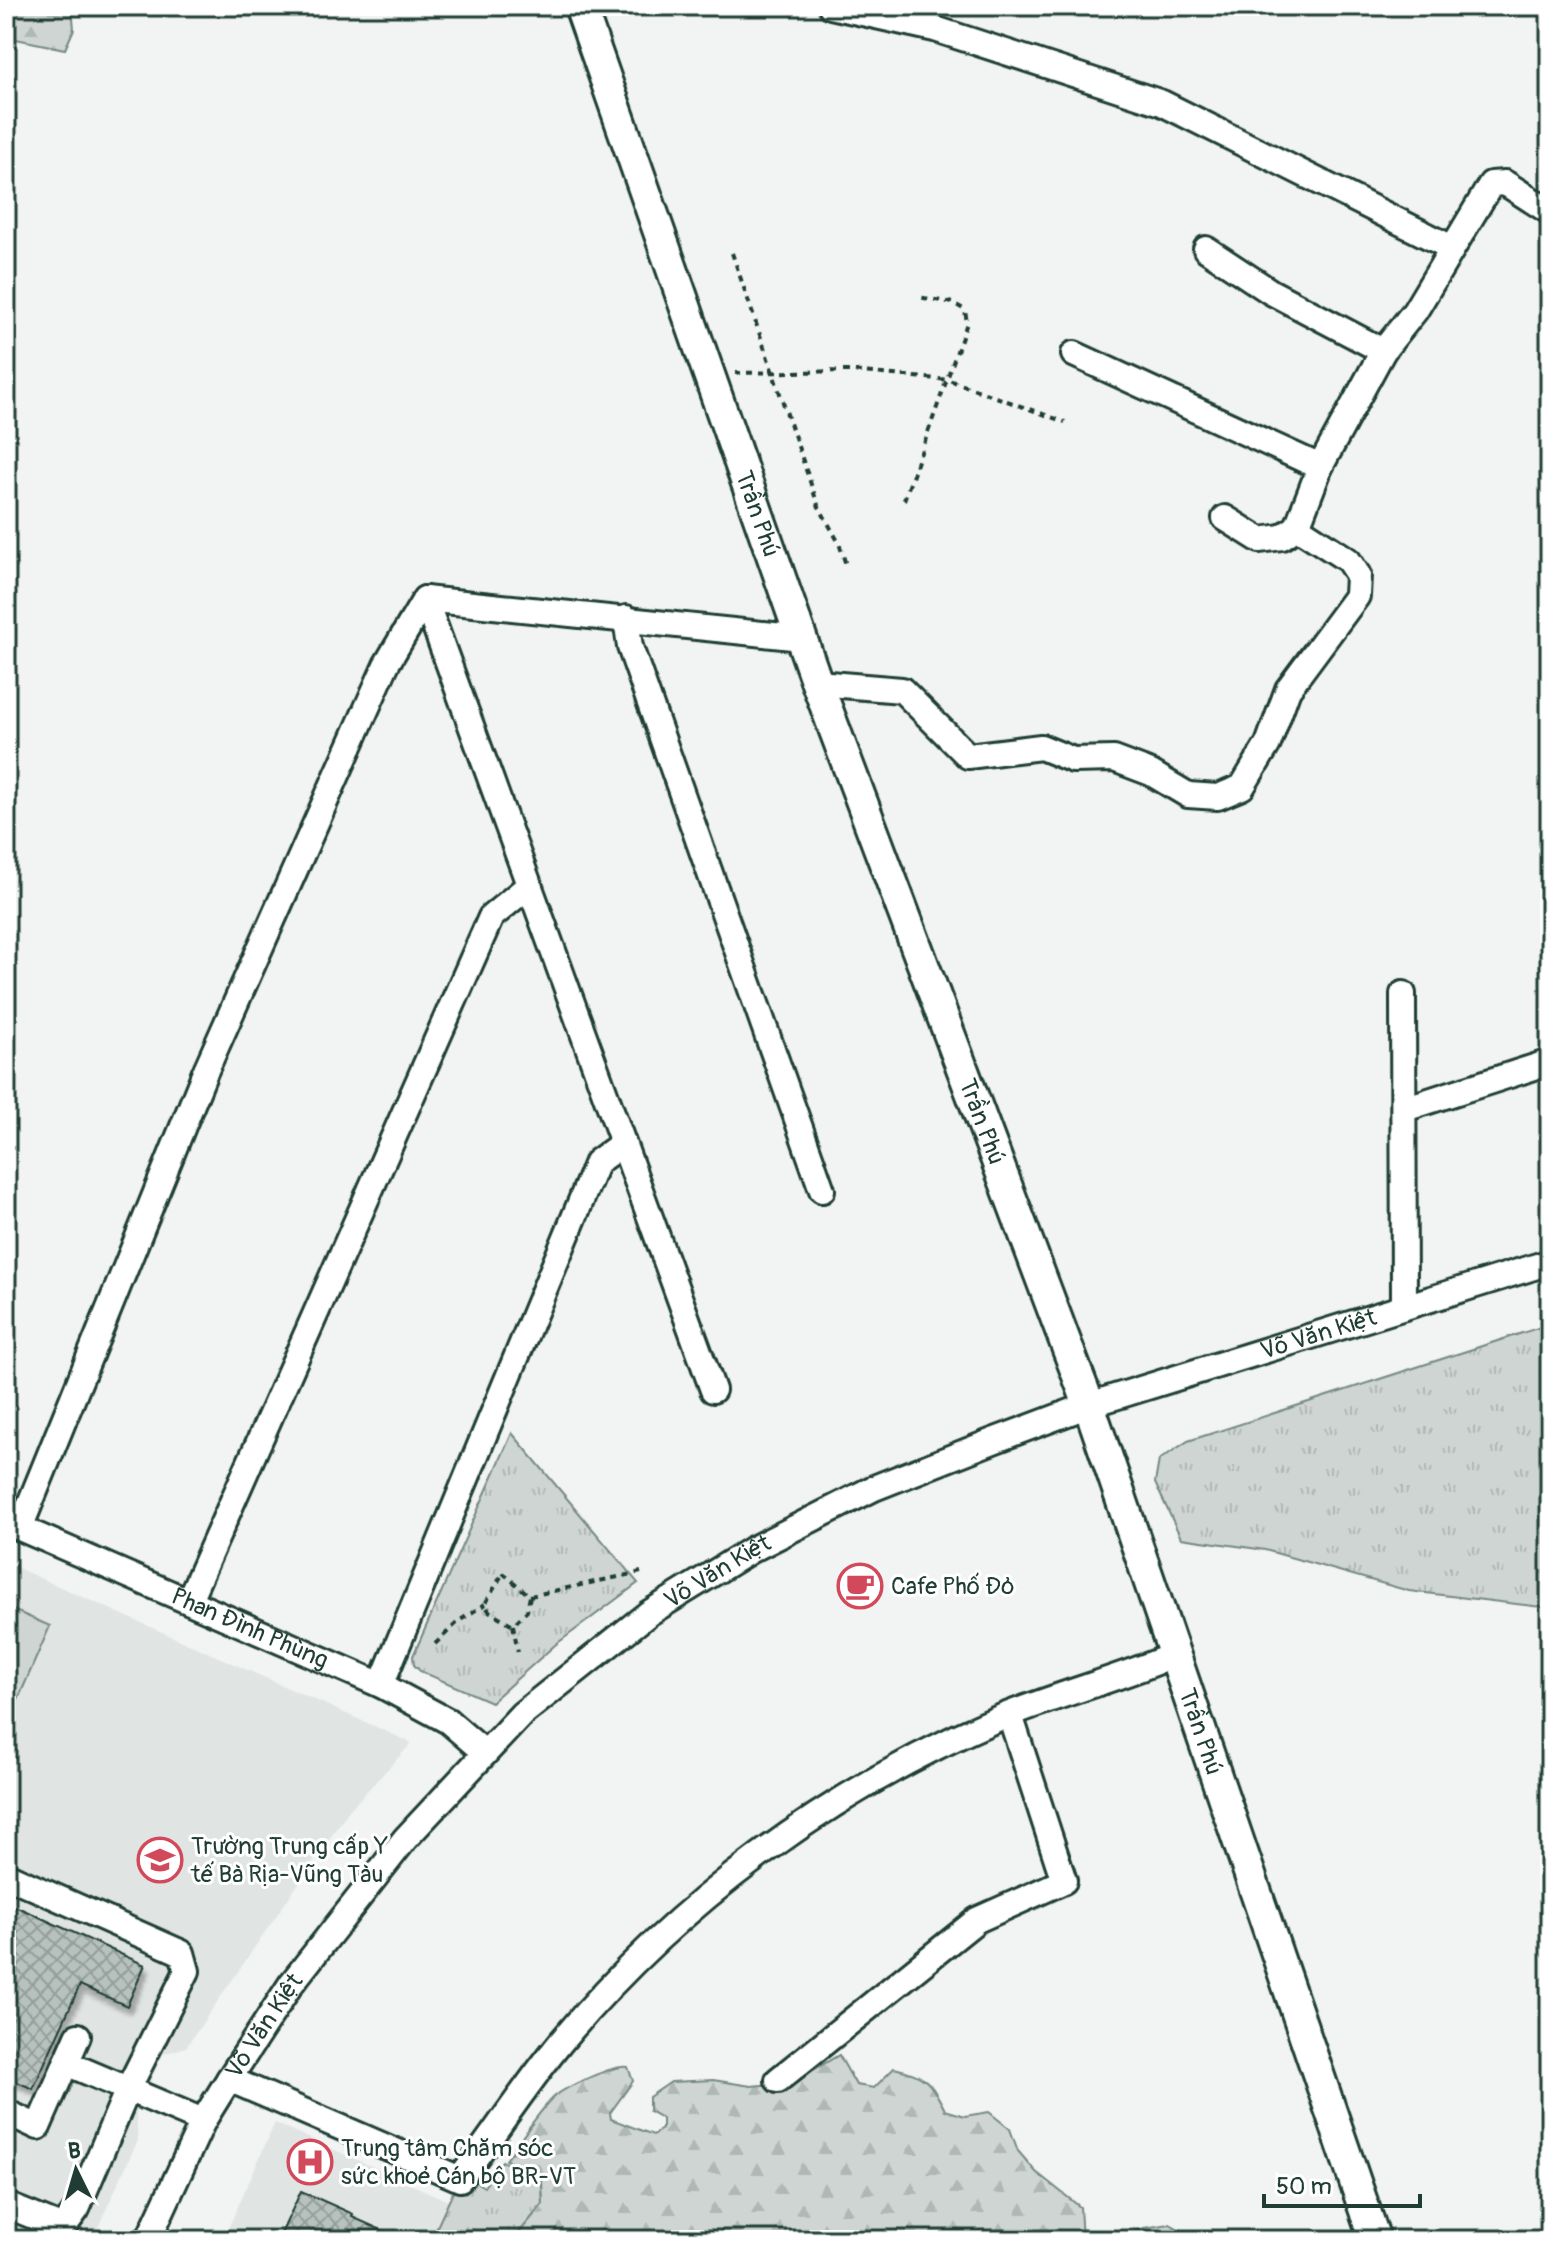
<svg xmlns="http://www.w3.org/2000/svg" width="1556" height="2246" viewBox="0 0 1556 2246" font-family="Pangolin,sans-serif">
<defs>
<pattern id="grass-tufts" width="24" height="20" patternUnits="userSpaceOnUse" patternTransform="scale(2)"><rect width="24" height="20" fill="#ced5d3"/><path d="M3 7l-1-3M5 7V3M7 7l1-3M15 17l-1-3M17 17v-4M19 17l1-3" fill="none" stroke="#b0b8b6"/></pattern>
<pattern id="forest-firs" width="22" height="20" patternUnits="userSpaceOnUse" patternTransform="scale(2)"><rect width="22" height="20" fill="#ced5d3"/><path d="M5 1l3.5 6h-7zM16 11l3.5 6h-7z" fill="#b0b8b6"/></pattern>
<pattern id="building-cross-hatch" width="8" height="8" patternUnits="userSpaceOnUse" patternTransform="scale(2)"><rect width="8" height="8" fill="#b7c1bd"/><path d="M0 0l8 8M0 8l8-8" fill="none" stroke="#949e9a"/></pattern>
<filter id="shadow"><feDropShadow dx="4" dy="7" stdDeviation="2" flood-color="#0004"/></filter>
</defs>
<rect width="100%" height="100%" fill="#f2f3f3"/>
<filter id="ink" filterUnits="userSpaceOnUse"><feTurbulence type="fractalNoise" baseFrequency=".0125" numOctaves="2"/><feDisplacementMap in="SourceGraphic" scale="16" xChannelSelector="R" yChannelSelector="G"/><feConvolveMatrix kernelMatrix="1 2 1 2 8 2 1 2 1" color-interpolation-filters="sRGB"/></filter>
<g filter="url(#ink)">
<path fill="#e0e4e3" d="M 6,1563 L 412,1743 L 349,1810 L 186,2047 L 163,2054 L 136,2113 L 138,2140 L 92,2240 L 6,2240 Z
M 275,2123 L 450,2202 L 431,2240 L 223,2240 Z"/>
<path fill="url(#grass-tufts)" stroke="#768984" stroke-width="2" d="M 1550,1324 L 1550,1608 L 1409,1591 L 1265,1550 L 1181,1538 L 1155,1483 L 1159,1460 L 1188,1441 Z
M 512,1433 L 638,1583 L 555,1645 L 491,1702 L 420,1671 L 414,1665 L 413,1656 Z
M 431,2155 L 484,2187 L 502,2161 L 542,2181 L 543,2204 L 513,2240 L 470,2236 L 466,2240 L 431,2240 L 454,2190 L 415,2173 Z"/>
<path fill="url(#forest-firs)" stroke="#768984" stroke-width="2" d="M 6,6 L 72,6 L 74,29 L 65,49 L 6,37 Z
M 839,2055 L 856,2085 L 874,2088 L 894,2068 C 926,2075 931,2082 945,2110 L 965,2116 L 989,2112 L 1010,2129 L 1018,2151 L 1036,2172 L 1080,2207 L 1082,2240 L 513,2240 L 543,2204 L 542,2181 L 506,2160 C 521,2140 535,2116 553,2098 C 563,2088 614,2064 628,2067 L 633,2081 L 610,2113 L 611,2119 L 653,2135 L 662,2129 L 662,2118 L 649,2111 L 649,2097 L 671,2082 L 713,2080 L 751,2086 L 793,2082 Z
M 1170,2224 L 1186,2233 L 1190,2240 L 1115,2240 L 1144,2228 Z"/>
<path fill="#ced5d3" stroke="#768984" stroke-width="2" d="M 6,1607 L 50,1626 L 6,1727 Z"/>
<path fill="url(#building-cross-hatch)" stroke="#1f3d34" stroke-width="2" filter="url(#shadow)" d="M 15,1906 L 145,1965 L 127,2006 L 80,1985 L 33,2089 L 6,2077 L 6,1926 Z
M 301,2191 L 353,2214 L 352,2217 L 404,2240 L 278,2240 Z"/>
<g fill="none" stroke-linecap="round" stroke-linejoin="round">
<g stroke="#1f3d34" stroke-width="30">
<g id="minor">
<path d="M 831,6 L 935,29 L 1162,103 L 1452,248"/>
<path d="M 1206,249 L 1271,292 L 1383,351"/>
<path d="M 1074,354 L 1320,467"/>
<path d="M 1225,518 L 1260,540 L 1282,537 L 1297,527 L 1320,467 L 1383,351 L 1415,311 L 1491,184 L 1505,183 L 1550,212"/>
<path d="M 425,599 L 713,1390"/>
<path d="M 425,599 L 802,638"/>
<path d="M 626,618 L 630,647 L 822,1190"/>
<path d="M 817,683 L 902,690 L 968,756 L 1041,747 L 1073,760 L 1114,759 L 1151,773 L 1188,795 L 1218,797 L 1242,787 L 1268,744 L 1288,689 L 1357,596 L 1358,575 L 1348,560 L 1297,527"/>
<path d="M 1403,994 L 1404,1307"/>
<path d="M 1404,1109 L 1550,1062"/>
<path id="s1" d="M 6,1522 L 381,1685 L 448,1721 L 484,1752"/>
<path d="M 20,1528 L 205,1072 L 386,665 L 425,599"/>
<path d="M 189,1600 L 491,917 L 527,887"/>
<path d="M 381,1685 L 597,1162 L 622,1144"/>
<path d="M 6,1875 L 182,1953 L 187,1971 L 128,2089 L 77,2209 L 63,2228 L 6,2205"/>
<path d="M 66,2063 L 203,2121"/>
<path d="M 229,2079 L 460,2179 C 494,2134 525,2086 561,2042 C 676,1903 831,1790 997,1719 C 1055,1695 1116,1680 1174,1655"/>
<path d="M 778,2080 L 977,1920 L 1064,1881 L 1010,1715"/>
<path d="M 6,2112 L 38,2127 L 78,2036"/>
<path id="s2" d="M 148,2240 L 203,2121 L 229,2079 L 291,1984 L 405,1839 L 522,1714 L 649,1613 L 751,1550 L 874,1488 L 993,1441 L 1089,1405 L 1550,1262"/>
</g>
</g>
<g stroke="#1f3d34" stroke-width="36">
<g id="major">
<path id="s3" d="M 580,6 L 817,683 L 1089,1405 L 1375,2240"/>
</g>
</g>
<path stroke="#1f3d34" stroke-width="4" stroke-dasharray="6 6" stroke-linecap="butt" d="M 732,253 L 818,505 L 839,543 L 846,565
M 735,373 L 850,371 L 949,380 L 1065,422
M 904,500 L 967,323 L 965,310 L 953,303 L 918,297
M 503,1573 L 530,1596 L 527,1611 L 513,1625 L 489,1611 L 485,1604 Z
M 530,1596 L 641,1572
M 513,1625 L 518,1652
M 435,1644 L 459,1621 L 485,1604"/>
<use href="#minor" stroke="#fff" stroke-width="24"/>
<use href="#major" stroke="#fff" stroke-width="30"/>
</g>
</g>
<defs>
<g id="cafe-ring" transform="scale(2.3)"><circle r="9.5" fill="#fff" stroke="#d1495b" stroke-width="1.5"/><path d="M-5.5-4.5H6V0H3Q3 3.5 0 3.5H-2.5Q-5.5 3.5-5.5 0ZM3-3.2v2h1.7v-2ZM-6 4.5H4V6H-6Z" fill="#d1495b"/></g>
<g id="university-ring" transform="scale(2.3)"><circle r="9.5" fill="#fff" stroke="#d1495b" stroke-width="1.5"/><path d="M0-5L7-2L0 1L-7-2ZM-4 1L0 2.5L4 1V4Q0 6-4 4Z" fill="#d1495b"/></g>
<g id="hospital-ring" transform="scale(2.3)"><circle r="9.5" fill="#fff" stroke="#d1495b" stroke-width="1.5"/><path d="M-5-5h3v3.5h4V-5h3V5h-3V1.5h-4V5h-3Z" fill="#d1495b"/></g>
</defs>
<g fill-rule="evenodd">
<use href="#cafe-ring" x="860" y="1586"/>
<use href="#university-ring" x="160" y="1860"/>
<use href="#hospital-ring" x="310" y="2162"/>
</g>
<g text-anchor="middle" stroke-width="6" stroke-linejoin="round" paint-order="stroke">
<g font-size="24" fill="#1f3d34" stroke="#fff">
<text dy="8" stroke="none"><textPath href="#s3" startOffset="538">Trần Phú</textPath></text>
<text dy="8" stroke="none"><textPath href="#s3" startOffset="1186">Trần Phú</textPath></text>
<text dy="8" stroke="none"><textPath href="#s2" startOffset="1540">Võ Văn Kiệt</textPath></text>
<text dy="8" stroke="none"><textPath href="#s2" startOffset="892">Võ Văn Kiệt</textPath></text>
<text dy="8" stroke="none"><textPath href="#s1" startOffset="266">Phan Đình Phùng</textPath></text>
<text dy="8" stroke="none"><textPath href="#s3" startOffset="1834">Trần Phú</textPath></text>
<text dy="8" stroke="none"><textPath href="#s2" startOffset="244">Võ Văn Kiệt</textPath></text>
</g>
<g font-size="24" fill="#1f3d34" stroke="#fff" text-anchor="start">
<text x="891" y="1594">Cafe Phố Đỏ</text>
<text x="191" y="1854">Trường Trung cấp Y<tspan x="191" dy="28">tế Bà Rịa-Vũng Tàu</tspan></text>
<text x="341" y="2156">Trung tâm Chăm sóc<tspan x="341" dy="28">sức khoẻ Cán bộ BR-VT</tspan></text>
</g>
</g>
<rect width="1556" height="2246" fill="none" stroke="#fff" stroke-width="32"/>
<rect x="16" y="16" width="1524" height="2214" fill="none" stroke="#1f3d34" stroke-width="3" filter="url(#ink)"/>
<g transform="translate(76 2170) rotate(355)" stroke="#ffffff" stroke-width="6" paint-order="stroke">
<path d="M0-6L14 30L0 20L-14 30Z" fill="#1f3d34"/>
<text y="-12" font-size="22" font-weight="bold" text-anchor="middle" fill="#1f3d34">B</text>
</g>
<path d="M1264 2194v12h156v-12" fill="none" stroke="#1f3d34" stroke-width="4"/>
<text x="1276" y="2194" font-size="24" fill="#1f3d34" stroke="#ffffff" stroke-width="6" paint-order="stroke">50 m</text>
</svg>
